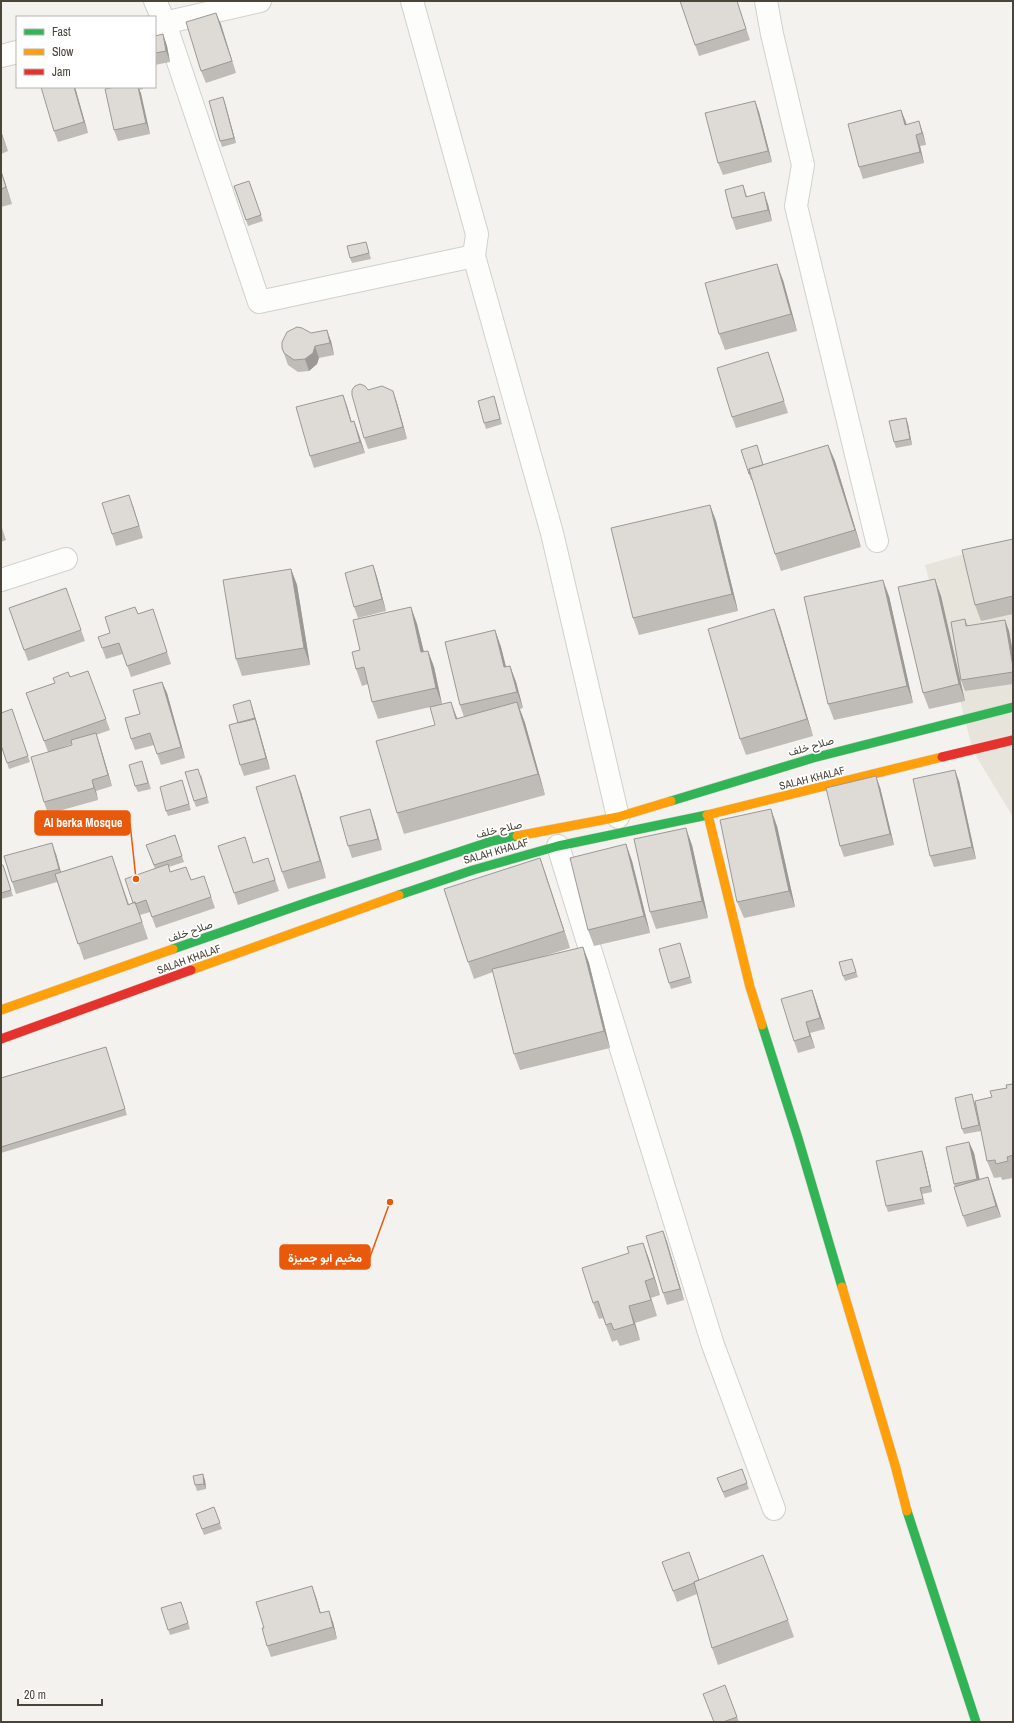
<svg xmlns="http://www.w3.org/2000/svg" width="1014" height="1723" viewBox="0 0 1014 1723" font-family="'Archivo Narrow',Vazirmatn,sans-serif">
<rect width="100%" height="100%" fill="#f4f2ee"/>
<path fill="#e7e4dc" d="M 1013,540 L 1013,817 L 973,751 L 925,565 Z"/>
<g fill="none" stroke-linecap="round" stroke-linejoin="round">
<g stroke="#d2d0cb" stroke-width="24">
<path id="street" d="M 155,1 L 165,23 L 259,302 L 474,256
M 412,1 L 477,234 L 474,256 L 552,533 L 618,817
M 766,1 L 772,34 L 803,165 L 796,206 L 877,541
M 155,25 L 260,1
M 1,56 L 17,52
M 1,580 L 66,559
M 558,846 L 713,1345 L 774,1509"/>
</g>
<g stroke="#d3cfc5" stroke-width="10">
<path id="fast" d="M 671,801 L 813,758 L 1013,707
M 399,895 L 473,870 L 558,846 L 707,815
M 173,949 L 311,901 L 492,841 L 517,836
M 762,1025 L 798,1138 L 842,1287
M 907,1511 L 976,1722"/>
</g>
<g stroke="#d3cfc5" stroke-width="10">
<path id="slow" d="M 707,815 L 942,757
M 708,815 L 750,987 L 762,1025
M 517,836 L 618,817 L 671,801
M 191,970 L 399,895
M 1,1010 L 173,949
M 842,1287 L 895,1465 L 907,1511"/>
</g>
<g stroke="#d3cfc5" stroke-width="10">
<path id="jam" d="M 942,757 L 1013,740
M 1,1039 L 191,970"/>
</g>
<use href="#street" stroke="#fdfdfc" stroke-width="22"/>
<use href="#fast" stroke="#30b455" stroke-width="9"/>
<use href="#slow" stroke="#ff9f0a" stroke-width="9"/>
<use href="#jam" stroke="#e5322d" stroke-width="9"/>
</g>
<path fill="#bfbcb8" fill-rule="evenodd" d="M 737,1 L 750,40 L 699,56 L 695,45 Z
M 216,13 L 236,73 L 206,83 L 201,71 Z
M 163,34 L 167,46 L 170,62 L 155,65 L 155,36 Z
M 75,87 L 88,133 L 58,142 L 54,131 Z
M 115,87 L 143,87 L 143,89 L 139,90 L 150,134 L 118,141 L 114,130 Z
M 223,97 L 225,103 L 236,143 L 222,147 L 220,141 Z
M 755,101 L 759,112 L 772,162 L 723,175 L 718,163 Z
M 906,122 L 906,124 L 923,133 L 926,145 L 920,146 L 924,163 L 863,179 L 859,167 Z
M 1,131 L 8,151 L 1,154 Z
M 1,171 L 12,204 L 1,207 Z
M 249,181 L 263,221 L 248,226 L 234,186 Z
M 743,185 L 747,196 L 768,204 L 772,221 L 736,230 L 732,218 Z
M 366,242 L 371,259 L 352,263 L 350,258 Z
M 783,280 L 797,331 L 725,350 L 719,334 Z
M 311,333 L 331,341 L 334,355 L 319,358 L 317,364 L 309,371 L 298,372 L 288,365 L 282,348 Z
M 772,364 L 788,413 L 736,428 L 732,417 Z
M 368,390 L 393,391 L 397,403 L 407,439 L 368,449 L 364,438 Z
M 496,402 L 502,424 L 486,429 L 484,423 Z
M 347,406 L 351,422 L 354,421 L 358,432 L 365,453 L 314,468 L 310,456 Z
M 906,418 L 908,424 L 912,445 L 896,448 L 894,442 Z
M 757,445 L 763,465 L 828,445 L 835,461 L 861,547 L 781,571 L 775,554 L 752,480 L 751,480 L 749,474 Z
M 710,505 L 716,521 L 738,611 L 639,635 L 633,618 Z
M 133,506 L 143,538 L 116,546 L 112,534 Z
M 1,525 L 6,540 L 1,542 Z
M 1013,539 L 1013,614 L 981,621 L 975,605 Z
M 373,565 L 377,577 L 386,611 L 358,618 L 354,607 Z
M 291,569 L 297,585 L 310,665 L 242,676 L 236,659 Z
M 66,588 L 85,641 L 28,661 L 9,608 Z
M 889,596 L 913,703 L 834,720 L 828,704 Z
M 941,596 L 965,701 L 929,709 L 923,693 Z
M 411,607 L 417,624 L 424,652 L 428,651 L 434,667 L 442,704 L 457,719 L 464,717 L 460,705 L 495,630 L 501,647 L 506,666 L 510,666 L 516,682 L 523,708 L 520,709 L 525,723 L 545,795 L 404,834 L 397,813 L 435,725 L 435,706 L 378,719 L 372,702 L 368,684 L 362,686 L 356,669 L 360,650 Z
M 153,609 L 171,664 L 131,677 L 123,654 L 106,659 L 102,648 L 110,633 L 138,614 Z
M 774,609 L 780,626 L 813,736 L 746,755 L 740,739 Z
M 965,619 L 968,626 L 1005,620 L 1009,631 L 1013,653 L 1013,684 L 965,691 L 961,680 Z
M 88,671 L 110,730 L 96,735 L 100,745 L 112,786 L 96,791 L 98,800 L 48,814 L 44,802 L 48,752 L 26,693 ZM 72,744 L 72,745 L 58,749 Z
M 162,682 L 167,693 L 185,758 L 161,765 L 154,745 L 135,750 L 131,739 L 140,714 Z
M 252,706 L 270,769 L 244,776 L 240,765 L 238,723 Z
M 12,709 L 30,762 L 9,769 L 1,745 Z
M 144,767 L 151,789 L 138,792 L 135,786 Z
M 201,774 L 209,803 L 196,807 L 194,801 Z
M 959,781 L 976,859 L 934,867 L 930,856 Z
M 184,786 L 191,810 L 168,816 L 166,811 Z
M 880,787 L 894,845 L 844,857 L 840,846 Z
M 301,792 L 326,878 L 288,889 L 282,872 Z
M 374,821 L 382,850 L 352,858 L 348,846 Z
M 777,826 L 795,907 L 744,918 L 737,902 Z
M 175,835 L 184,862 L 169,867 L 170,872 L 191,880 L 204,876 L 215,908 L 156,928 L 150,912 L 140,915 L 148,939 L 84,960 L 57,882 L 16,894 L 12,882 L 56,854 L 61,872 L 112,856 L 129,904 L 133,903 L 155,869 L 146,845 Z
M 626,844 L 632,861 L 650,933 L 594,946 L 588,930 Z
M 692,845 L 708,918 L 656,929 L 650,912 Z
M 268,858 L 279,891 L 238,905 L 234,893 L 254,863 Z
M 540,858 L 546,875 L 570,948 L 541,957 L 583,947 L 589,963 L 610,1048 L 520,1070 L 514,1054 L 493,972 L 474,979 L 468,962 Z
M 1,865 L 5,871 L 13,896 L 1,899 Z
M 680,943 L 692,983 L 671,989 L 669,983 Z
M 852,959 L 858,977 L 845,981 L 843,976 Z
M 812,990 L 825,1029 L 810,1033 L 815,1048 L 798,1053 L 794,1041 Z
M 106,1047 L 127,1115 L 1,1153 L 1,1078 Z
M 1013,1084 L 1013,1178 L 1002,1180 L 1001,1177 L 994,1178 L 987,1161 L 981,1131 L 964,1134 L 962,1129 L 975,1101 L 992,1097 Z
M 969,1142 L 974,1153 L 979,1180 L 988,1177 L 992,1189 L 1001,1217 L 967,1227 L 963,1216 L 954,1184 Z
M 922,1151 L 924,1157 L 932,1192 L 922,1194 L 925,1204 L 888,1212 L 886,1206 Z
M 663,1231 L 667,1242 L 684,1300 L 667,1305 L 663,1293 Z
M 643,1243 L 649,1259 L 660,1295 L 651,1298 L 657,1316 L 635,1323 L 640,1340 L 620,1346 L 617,1340 L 612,1342 L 603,1318 L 599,1319 L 593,1303 L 629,1253 Z
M 742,1469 L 749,1489 L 725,1498 L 717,1478 Z
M 205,1480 L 206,1489 L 197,1491 L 195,1485 Z
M 214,1507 L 222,1529 L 204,1535 L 196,1514 Z
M 662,1562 L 788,1620 L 794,1637 L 718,1665 L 712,1648 L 697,1594 L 677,1602 Z
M 312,1586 L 321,1613 L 333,1622 L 337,1639 L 271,1657 L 267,1646 L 264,1628 Z
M 181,1602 L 190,1629 L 170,1635 L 161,1608 Z
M 725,1685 L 739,1722 L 714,1722 Z"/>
<path fill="#9b9996" d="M 216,13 L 221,24 L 236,73 Z
M 163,34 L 167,46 L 170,62 L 166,51 Z
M 74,87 L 75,87 L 88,133 L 84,122 Z
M 138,87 L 141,93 L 150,134 L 146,123 Z
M 223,97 L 225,103 L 236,143 L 234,138 Z
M 755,101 L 759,112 L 772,162 L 768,151 Z
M 901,110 L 906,122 L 909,136 L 905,125 Z
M 919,121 L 923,133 L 926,145 L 922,133 Z
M 1,131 L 8,151 L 1,133 Z
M 916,135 L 920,146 L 924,163 L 920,152 Z
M 1,171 L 5,182 L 12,204 L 6,187 Z
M 764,192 L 768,204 L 772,221 L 768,210 Z
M 777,264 L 783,280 L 797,331 L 791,314 Z
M 327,330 L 331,341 L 334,355 L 330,343 Z
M 315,346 L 319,358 L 317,364 L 309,371 L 305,359 Z
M 393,391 L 397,403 L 407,439 L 403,427 Z
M 343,395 L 347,406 L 355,433 L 351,422 Z
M 906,418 L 908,424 L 912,445 L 910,439 Z
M 354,421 L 358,432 L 365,453 L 360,442 Z
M 828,445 L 835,461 L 861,547 L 855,530 Z
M 129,495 L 133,506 L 143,538 L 139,526 Z
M 710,505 L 716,521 L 738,611 L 732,594 Z
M 373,565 L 377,577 L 386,611 L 382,599 Z
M 291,569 L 297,585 L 310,665 L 304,648 Z
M 935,579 L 941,596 L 965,701 L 959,684 Z
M 883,580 L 889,596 L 913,703 L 907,686 Z
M 411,607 L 417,624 L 428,669 L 421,652 Z
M 774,609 L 780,626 L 813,736 L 807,719 Z
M 1005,620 L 1009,631 L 1013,653 L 1013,667 Z
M 495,630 L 501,647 L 510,684 L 504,667 Z
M 428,651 L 434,667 L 442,704 L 436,688 Z
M 510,666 L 516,682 L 523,708 L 517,692 Z
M 162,682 L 167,693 L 185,758 L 181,747 Z
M 250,700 L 259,730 L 270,769 L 266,758 Z
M 451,702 L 459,723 L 456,719 Z
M 517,702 L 525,723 L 545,795 L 538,774 Z
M 96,733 L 100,745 L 112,786 L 108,775 Z
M 955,770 L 959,781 L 976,859 L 972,847 Z
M 295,775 L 301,792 L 326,878 L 320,861 Z
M 876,776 L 880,787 L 894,845 L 890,834 Z
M 92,780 L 96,791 L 98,800 L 94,788 Z
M 370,809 L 374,821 L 382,850 L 378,839 Z
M 771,809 L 777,826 L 795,907 L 789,891 Z
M 686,828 L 692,845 L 708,918 L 702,901 Z
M 52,843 L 56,854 L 63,880 L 59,869 Z
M 626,844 L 632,861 L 650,933 L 644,916 Z
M 540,858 L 546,875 L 570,948 L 564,931 Z
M 583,947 L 589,963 L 610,1048 L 604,1031 Z
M 812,990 L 816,1001 L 825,1029 L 820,1018 Z
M 806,1022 L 810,1033 L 815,1048 L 810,1036 Z
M 969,1142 L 974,1153 L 982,1190 L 977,1179 Z
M 922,1151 L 924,1157 L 932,1192 L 930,1186 Z
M 988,1177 L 992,1189 L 1001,1217 L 996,1206 Z
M 663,1231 L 667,1242 L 684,1300 L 680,1289 Z
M 643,1243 L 649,1259 L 660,1295 L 654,1278 Z
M 645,1281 L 651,1298 L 657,1316 L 651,1300 Z
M 629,1306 L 635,1323 L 640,1340 L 634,1324 Z
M 203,1474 L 205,1480 L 206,1489 L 204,1484 Z
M 312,1586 L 316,1597 L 324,1625 L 320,1613 Z
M 329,1611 L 333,1622 L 337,1639 L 333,1627 Z"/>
<path fill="#dedbd6" stroke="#9b9996" d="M 680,1 L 737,1 L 746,29 L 695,45 Z
M 216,13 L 232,61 L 201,71 L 186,22 Z
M 163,34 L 166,51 L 155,53 L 155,36 Z
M 41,87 L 74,87 L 84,122 L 54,131 Z
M 115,87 L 138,87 L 146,123 L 114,130 L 105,89 Z
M 223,97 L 234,138 L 220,141 L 209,101 Z
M 755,101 L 768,151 L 718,163 L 705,113 Z
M 901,110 L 905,125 L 919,121 L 922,133 L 916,135 L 920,152 L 859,167 L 848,124 Z
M 1,171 L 6,187 L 1,189 Z
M 249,181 L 261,215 L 246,220 L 234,186 Z
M 743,185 L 746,197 L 764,192 L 768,210 L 732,218 L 725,190 Z
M 366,242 L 369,253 L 350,258 L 347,246 Z
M 777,264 L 791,314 L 719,334 L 705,283 Z
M 297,327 L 302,328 L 311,333 L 327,330 L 330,343 L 315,346 L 313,353 L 305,359 L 294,360 L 284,353 L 282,348 L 282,342 L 287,332 Z
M 768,352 L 784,401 L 732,417 L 717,368 Z
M 360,384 L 365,386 L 368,390 L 382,386 L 393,391 L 403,427 L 364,438 L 352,395 L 352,390 L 355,386 Z
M 343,395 L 351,422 L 354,421 L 360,442 L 310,456 L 296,407 Z
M 494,396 L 500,419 L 484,423 L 478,401 Z
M 906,418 L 910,439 L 894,442 L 889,421 Z
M 757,445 L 763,465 L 749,469 L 750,474 L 749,474 L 741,450 Z
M 828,445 L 855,530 L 775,554 L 749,469 Z
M 129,495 L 139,526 L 112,534 L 102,503 Z
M 710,505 L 732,594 L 633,618 L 611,528 Z
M 1013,539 L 1013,596 L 975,605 L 962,550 Z
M 373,565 L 382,599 L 354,607 L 345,573 Z
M 291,569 L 304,648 L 236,659 L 223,580 Z
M 935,579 L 959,684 L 923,693 L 898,587 Z
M 883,580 L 907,686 L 828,704 L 804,597 Z
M 66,588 L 81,630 L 24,650 L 9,608 Z
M 135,607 L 138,614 L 153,609 L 167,652 L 127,666 L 119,643 L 102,648 L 98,637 L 110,633 L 105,617 Z
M 411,607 L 421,652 L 428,651 L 436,688 L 372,702 L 364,667 L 356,669 L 352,652 L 360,650 L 353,620 Z
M 774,609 L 807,719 L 740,739 L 708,629 Z
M 965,619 L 966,626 L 1005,620 L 1013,667 L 1013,672 L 961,680 L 951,622 Z
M 495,630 L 504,667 L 510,666 L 517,692 L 460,705 L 445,642 Z
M 88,671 L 106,719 L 44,741 L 26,693 L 55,683 L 53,678 L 68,672 L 70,677 Z
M 162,682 L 181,747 L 157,754 L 150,733 L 131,739 L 125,718 L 140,714 L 133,690 Z
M 250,700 L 255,719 L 238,723 L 233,705 Z
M 451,702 L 456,719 L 517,702 L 538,774 L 397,813 L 376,741 L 435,725 L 430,707 Z
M 12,709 L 28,756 L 7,763 L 1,745 L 1,713 Z
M 255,718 L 266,758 L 240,765 L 229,725 Z
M 96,733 L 108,775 L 92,780 L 94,788 L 44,802 L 31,757 L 72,745 L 71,740 Z
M 142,761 L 148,783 L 135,786 L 129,765 Z
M 198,769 L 207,797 L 194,801 L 185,772 Z
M 955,770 L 972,847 L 930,856 L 913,779 Z
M 295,775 L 320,861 L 282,872 L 256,787 Z
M 876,776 L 890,834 L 840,846 L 826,788 Z
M 182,780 L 189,804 L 166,811 L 160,787 Z
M 370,809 L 378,839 L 348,846 L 340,817 Z
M 771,809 L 789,891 L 737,902 L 720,820 Z
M 686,828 L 702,901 L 650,912 L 634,839 Z
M 175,835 L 182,856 L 154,865 L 146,845 Z
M 245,837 L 253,863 L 268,858 L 275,880 L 234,893 L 218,846 Z
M 52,843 L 59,869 L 12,882 L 4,856 Z
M 626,844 L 644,916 L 588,930 L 570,858 Z
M 112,856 L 128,905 L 135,902 L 142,922 L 78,944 L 55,874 Z
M 540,858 L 564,931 L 468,962 L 444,889 Z
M 168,864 L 170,872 L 186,867 L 191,880 L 204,876 L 211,897 L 152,917 L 146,900 L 135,904 L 135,902 L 133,903 L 125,879 Z
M 1,865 L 3,865 L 11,890 L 1,893 Z
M 680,943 L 690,977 L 669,983 L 659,949 Z
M 583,947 L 604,1031 L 514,1054 L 492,969 Z
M 852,959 L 856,972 L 843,976 L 839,962 Z
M 812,990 L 820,1018 L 806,1022 L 810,1036 L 794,1041 L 781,999 Z
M 106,1047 L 125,1109 L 1,1147 L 1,1078 Z
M 1013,1084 L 1013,1155 L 1007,1157 L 1008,1161 L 996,1164 L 995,1160 L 987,1161 L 975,1101 L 992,1097 L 990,1091 L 1007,1088 L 1006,1085 Z
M 972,1094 L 979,1125 L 962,1129 L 955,1098 Z
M 969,1142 L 977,1179 L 954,1184 L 946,1147 Z
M 922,1151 L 930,1186 L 920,1188 L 923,1199 L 886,1206 L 876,1161 Z
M 988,1177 L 996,1206 L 963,1216 L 954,1187 Z
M 663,1231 L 680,1289 L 663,1293 L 646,1236 Z
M 643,1243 L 654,1278 L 645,1281 L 651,1300 L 629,1306 L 634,1324 L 614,1330 L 611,1323 L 606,1325 L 598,1301 L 593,1303 L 582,1268 L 629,1253 L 627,1247 Z
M 742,1469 L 747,1483 L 723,1492 L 717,1478 Z
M 203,1474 L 204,1484 L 195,1485 L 193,1476 Z
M 214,1507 L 220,1523 L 202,1529 L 196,1514 Z
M 689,1552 L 699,1580 L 694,1582 L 694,1583 L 673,1591 L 662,1562 Z
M 763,1555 L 788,1620 L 712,1648 L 694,1582 Z
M 312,1586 L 320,1613 L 329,1611 L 333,1627 L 267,1646 L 262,1628 L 264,1628 L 256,1602 Z
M 181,1602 L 188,1623 L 168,1630 L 161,1608 Z
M 725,1685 L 737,1717 L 723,1722 L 714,1722 L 703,1694 Z"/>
<g text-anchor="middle" stroke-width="3.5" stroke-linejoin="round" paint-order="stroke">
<g font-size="11" fill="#4b4439" stroke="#fff">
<text transform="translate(811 746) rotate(-16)" y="4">صلاح خلف</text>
<text transform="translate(812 778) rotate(-14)" y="4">SALAH KHALAF</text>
<text transform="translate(499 829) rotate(-13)" y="4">صلاح خلف</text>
<text transform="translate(496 851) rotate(-16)" y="4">SALAH KHALAF</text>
<text transform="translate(190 931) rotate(-19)" y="4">صلاح خلف</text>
<text transform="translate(189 959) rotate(-20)" y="4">SALAH KHALAF</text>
</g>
</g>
<path fill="none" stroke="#e8590c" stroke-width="1.5" d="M136 879L130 823M390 1202L370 1257"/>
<g fill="#e8590c" stroke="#fff" stroke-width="1.5">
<circle cx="136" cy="879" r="4"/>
<circle cx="390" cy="1202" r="4"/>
</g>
<g fill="#e8590c" stroke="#e8590c" stroke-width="1.5">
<rect x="35" y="811" width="95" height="24" rx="4"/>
<rect x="280" y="1245" width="90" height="24" rx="4"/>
</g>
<g font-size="12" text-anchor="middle" font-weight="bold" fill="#fff">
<text x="83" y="827">Al berka Mosque</text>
<text x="325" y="1262">مخيم ابو جميزة</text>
</g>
<rect width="1014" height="1723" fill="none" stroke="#4b4439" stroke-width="4"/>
<rect x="16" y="16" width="140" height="72" fill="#ffffff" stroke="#b7b4b0"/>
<rect x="24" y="29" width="20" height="6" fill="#30b455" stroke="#b7b4b0"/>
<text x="52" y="36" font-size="12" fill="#4b4439">Fast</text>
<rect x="24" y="49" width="20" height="6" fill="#ff9f0a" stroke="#b7b4b0"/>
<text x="52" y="56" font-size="12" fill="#4b4439">Slow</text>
<rect x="24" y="69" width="20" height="6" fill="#e5322d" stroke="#b7b4b0"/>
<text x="52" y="76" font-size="12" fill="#4b4439">Jam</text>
<path d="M18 1699v6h84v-6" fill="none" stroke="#4b4439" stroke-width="2"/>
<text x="24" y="1699" font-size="12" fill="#4b4439" stroke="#ffffff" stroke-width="3" paint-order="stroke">20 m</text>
</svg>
